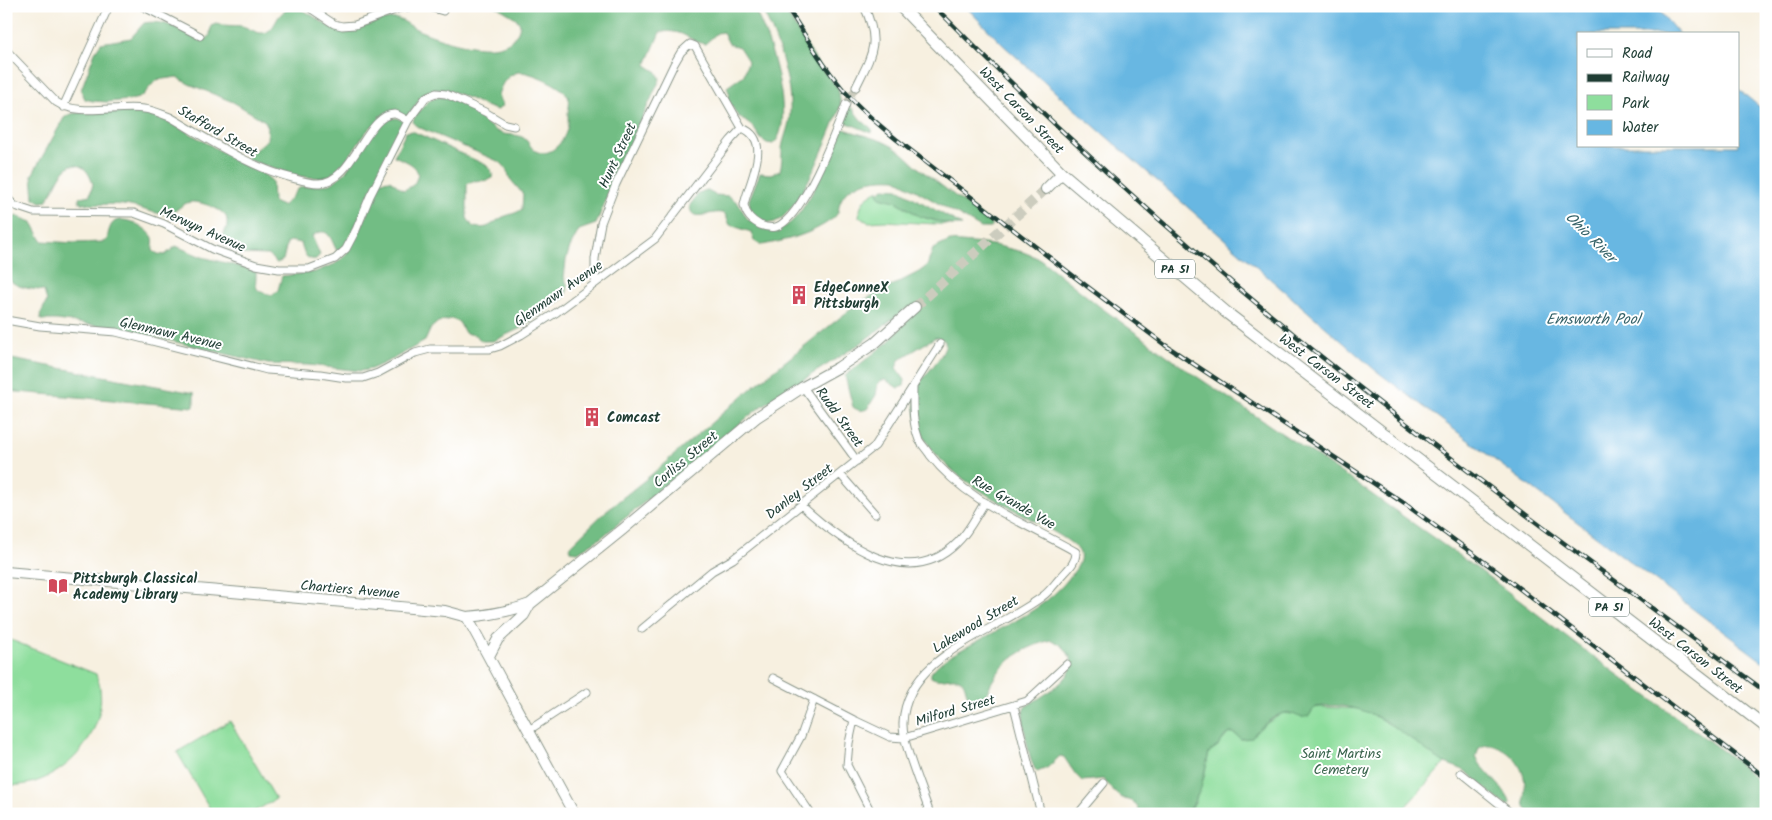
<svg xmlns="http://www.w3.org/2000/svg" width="1772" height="820" viewBox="0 0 1772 820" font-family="Kalam,sans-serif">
<rect width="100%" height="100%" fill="#fff"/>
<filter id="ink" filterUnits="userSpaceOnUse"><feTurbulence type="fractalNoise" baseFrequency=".02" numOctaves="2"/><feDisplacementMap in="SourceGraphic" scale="10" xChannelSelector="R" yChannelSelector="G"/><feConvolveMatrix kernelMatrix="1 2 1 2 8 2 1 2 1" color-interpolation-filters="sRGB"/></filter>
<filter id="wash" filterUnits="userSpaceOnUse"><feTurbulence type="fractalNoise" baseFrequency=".0096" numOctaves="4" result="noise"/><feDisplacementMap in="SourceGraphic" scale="20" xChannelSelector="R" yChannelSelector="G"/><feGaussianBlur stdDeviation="1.12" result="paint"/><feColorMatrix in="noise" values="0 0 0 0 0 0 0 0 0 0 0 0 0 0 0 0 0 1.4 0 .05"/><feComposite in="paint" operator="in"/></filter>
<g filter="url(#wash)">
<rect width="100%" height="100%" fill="#f7f0e0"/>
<path fill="#8ede9d" stroke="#568e68" d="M 879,190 L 878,192 L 883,198 C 898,198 905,209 918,215 C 928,220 941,222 952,225 L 885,221 L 868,222 L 859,217 C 860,202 866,196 879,190 Z
M 6,638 L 96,674 C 97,679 100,684 100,689 C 107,739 55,790 6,785 Z
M 1321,707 L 1362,709 L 1398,729 L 1445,763 L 1399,814 L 1188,814 L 1195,802 L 1204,777 L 1209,752 C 1213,749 1218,746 1222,741 C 1230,732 1230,729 1241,739 L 1251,738 L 1259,728 L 1283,713 L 1309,716 L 1314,708 Z
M 230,721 L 276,799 L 250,814 L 213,814 L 177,752 Z"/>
<path fill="#72bd84" stroke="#487d5c" d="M 496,6 L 752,6 C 768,29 798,123 773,144 L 767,143 L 761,139 L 753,127 L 737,115 L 727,98 L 730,95 L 727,87 L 744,75 L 748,61 L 739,47 L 729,44 L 723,32 L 717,33 L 705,44 C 686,40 685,29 660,32 L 646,65 L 657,72 L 660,79 L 614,180 L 596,224 L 579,230 L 570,247 L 566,260 L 564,278 L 568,286 L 567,291 L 563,299 L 521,328 L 493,341 L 482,341 L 475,335 L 465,333 L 459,322 L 451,319 L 438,322 L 431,328 L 425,341 L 391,360 L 371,369 L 361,371 L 308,365 L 268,364 L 122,329 L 57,320 L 41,320 L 40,315 L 47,301 L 44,291 C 31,288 12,289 6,274 L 6,216 L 16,216 L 32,222 L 42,241 L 75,243 L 103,242 L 107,240 C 108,235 109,226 114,222 C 124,215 146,227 152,236 C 155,240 152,246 153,251 L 158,254 L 165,255 L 176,246 L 202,257 L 253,270 L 256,272 C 256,289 253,291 273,295 L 278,290 L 282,276 L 315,272 L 335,264 L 345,256 L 359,232 L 381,181 L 390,180 L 403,190 C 409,188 414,186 416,180 C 423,166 405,161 394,156 L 406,132 L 412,131 L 486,165 C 490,169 493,172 492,178 C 483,184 477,177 467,184 L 467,218 L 473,227 C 490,230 490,224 503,217 C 510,214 516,214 522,209 L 523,194 L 511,180 L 505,167 L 500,162 L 418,127 L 414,124 L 413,121 C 415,116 418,112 422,108 C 445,78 477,119 498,132 C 507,137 520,132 527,141 C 529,144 531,147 534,150 C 549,160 564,142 567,129 C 569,124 568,118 568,113 C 569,107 571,100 567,95 C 561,85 531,72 520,72 C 513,72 505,79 502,85 C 501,87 498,93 498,96 C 499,99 502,103 502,106 L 498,110 C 479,107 441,77 423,95 C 417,102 412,111 407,118 L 396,112 C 387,117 376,122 369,129 C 358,140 351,157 339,169 C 320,190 269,167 247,159 L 246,157 L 248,153 L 254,151 L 267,140 L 268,127 L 265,121 L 233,102 L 189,84 L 177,77 L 156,80 L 144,94 L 139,98 L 130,100 L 107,102 L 93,101 L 85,99 L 81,90 L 95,52 L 101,43 L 131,38 L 144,23 C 172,18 185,38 207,39 L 210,35 L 211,26 L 216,24 C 225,26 233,25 242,26 C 250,28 259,36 267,32 C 278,26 275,12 291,9 C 308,6 322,27 339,30 C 361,33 380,16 398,19 C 405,21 411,27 418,30 C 442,40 514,66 520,24 L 516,18 Z
M 760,6 L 782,6 L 820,67 L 838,88 L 841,106 C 830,132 801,212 775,222 C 765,225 758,220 751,214 L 749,200 L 760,173 L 770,174 L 780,171 C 782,163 782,155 782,148 C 784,136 790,125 790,113 C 792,81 776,34 760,6 Z
M 851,107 L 861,120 L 872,129 L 872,133 L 843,121 L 848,108 Z
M 137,112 L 153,114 L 167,120 L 222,152 L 265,175 L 272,181 L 273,202 L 282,206 L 288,201 L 297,190 L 301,187 L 331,184 L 345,173 L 367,139 L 386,119 L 397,118 L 405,122 L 354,229 L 343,248 L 337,251 C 330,238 329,225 312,236 L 320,255 L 316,259 C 306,261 303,252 301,243 L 290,241 L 287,243 L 283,260 L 277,263 L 274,261 L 269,255 L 240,254 L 225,246 L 221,238 C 225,232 228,227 227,220 C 227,210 200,201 191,202 C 180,203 176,215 164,214 C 150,213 137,206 123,205 C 109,203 94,206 80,203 L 79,199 L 80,197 L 90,195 L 93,184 C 89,173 85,164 71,165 C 57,174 56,189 46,201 L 41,202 L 34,198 L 32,175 L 64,118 L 68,115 L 75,113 Z
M 841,128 L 882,141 L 892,146 L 904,154 L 921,170 L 988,221 L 992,226 L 991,228 L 981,228 L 896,179 C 877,178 851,180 841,200 C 837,209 841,213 831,220 C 812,234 785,241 762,245 L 754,241 L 751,232 L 730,225 L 725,214 C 712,208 690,226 690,205 L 699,193 L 706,190 L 715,195 L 728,196 L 734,200 L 738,203 L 748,220 C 757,223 768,229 777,229 C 803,229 833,148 841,128 Z
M 884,188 L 898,189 L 962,225 L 952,225 L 919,216 L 898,202 L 880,197 L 878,192 Z
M 950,241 L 994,245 L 1023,252 L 1040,259 L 1099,306 L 1184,368 L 1353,481 L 1482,572 L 1591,655 L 1731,757 L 1766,788 L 1766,814 L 1531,814 C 1521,806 1525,797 1525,786 C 1525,768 1512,752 1497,747 C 1490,744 1486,744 1479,748 L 1476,757 L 1480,764 L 1504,791 L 1511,803 L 1509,806 C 1494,799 1481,783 1468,773 C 1460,767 1451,766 1443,762 C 1401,735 1372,698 1316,707 L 1312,711 L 1309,716 C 1299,719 1299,716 1290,713 C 1278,710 1258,729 1251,738 L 1241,739 L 1234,733 L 1230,733 L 1226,735 L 1218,746 L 1209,752 L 1201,788 L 1188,814 L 1139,814 C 1139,800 1130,802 1120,797 C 1113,792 1108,785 1103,779 L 1082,781 L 1076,775 L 1064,757 L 1060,756 L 1047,768 L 1037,772 C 1029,763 1023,724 1023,712 L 1025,707 C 1040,697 1083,676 1069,655 C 1065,647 1059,643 1051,640 C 1026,647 1006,658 993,680 C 987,689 988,697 977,702 C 962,699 969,683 959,679 C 950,675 941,683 931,677 L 931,673 C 940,659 960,651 974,643 C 1009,624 1049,607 1072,574 C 1077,568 1082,561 1080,553 C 1076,543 1053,532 1044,526 C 1004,504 934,472 919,426 C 915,417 914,402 916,392 C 919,377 949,355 945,341 L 938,337 L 934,338 L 899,360 L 896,368 L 905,380 L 904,386 L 898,388 L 886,380 L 882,380 L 878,383 L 876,395 L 867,409 C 862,411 858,411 853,407 L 845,376 L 888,342 L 917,310 L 907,308 L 861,343 L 759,408 L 602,537 L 578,552 L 570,551 L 570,546 L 605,512 L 651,475 L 747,392 L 842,316 L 862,301 L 919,272 L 927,266 L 933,249 Z
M 6,358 L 194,393 L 194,407 L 6,391 Z"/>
<path fill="#67b7e2" stroke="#437a8b" d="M 965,6 L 1655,6 L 1679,34 L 1578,34 L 1578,146 L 1738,146 L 1738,89 L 1766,112 L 1766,664 L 1375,370 L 1063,99 L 1002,44 Z"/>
</g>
<g filter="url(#ink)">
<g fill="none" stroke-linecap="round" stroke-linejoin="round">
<path stroke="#ccccbe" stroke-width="7" stroke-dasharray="7 3.5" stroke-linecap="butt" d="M 846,104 L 856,87"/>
<path stroke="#ccccbe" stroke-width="10" stroke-dasharray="10 5" stroke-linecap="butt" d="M 915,307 L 1046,189"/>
<g stroke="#8b968a" stroke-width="9">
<path id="street" d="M 142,6 L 200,36
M 307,6 L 334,24 L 342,26 L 355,25 L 400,8 L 417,6
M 426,6 L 443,11
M 6,50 L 56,102 C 78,117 118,105 144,109 C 153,110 161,114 170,117 C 210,140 250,168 296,179 C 303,181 311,183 319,183 C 353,183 367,112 395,114 C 399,115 405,119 408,121
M 856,87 C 872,54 881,43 864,6
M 63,107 L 109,6
M 6,197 L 15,206 L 33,212 L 134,213 L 164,224 L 212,249 L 256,265 L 279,269 L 309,269 L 335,259 L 346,249 L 356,230 L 370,196 L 408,121 L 426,97 L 436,93 L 446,94 L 485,112 L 505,124 L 514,126
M 595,283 L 595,259 L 599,234 L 601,223 L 616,184 L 674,64 L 681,52 L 690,44 L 695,46 L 742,128
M 6,320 L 40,326 L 116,332 L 267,370 L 320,374 L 346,378 L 363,378 L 378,373 L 415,353 L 430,349 L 490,349 L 500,346 L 521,335 L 557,312 L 655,239 L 731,140 L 742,128 C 774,140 748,183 744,205 C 746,215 751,220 760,225 C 765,227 771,228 776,227 C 803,218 836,131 846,104
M 803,387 L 857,461
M 913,387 C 913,406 912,422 919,440 C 922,445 927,450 930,455 C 966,502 1027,524 1076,552 C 1076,563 1068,569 1061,577 C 1055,583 1050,591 1043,596 C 997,632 906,654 903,723 C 902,744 923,792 930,814
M 840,474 L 875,514
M 801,505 C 841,542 907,593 957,543 C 969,532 976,516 985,502
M 642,629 L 712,571 L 733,559 L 875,446 L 940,344
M 773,678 L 854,720 L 890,737 L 904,738 L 1027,701 L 1067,664
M 1014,706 L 1041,814
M 854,720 L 849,743 L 847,765 L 872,814
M 529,730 L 587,692
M 1461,773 L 1512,814
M 811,814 L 782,771 L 801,736 L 814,699
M 1078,814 L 1104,783"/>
</g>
<g stroke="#8b968a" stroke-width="12">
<path id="secondary" d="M 1046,189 L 1062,173
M 6,572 L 445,611 L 467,617 L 574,814
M 467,617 C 489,615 509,612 530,604 L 622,530 L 757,417 L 803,387 L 839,367 L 875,343 L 915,307
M 489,656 L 498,639 L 524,615 L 530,604"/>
</g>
<g stroke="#8b968a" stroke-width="13">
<path id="primary" d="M 900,6 L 1062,173 L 1227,313 L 1766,727"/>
</g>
<use href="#street" stroke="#fff" stroke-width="7"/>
<use href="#secondary" stroke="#fff" stroke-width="10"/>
<use href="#primary" stroke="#fff" stroke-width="11"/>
<g stroke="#1f3d34" stroke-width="4.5">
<path id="rail" d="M 786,6 C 806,36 824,68 848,95 C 862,111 879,125 896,139 L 1080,281 L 1165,345 L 1405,504 L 1498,572 L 1766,778
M 934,6 C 1066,140 1207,266 1354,383 C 1489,489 1627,590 1766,692"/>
</g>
<use href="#rail" stroke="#fff" stroke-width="2.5" stroke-dasharray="8" stroke-linecap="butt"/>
</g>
</g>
<defs>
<g id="building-bare" transform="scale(1.5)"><path d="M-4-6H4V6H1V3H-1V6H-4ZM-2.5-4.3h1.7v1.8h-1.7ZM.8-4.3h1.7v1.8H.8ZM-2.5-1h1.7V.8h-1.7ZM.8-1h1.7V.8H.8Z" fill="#d1495b" stroke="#fff" stroke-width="2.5" paint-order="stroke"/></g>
<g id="library-bare" transform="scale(1.5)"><path d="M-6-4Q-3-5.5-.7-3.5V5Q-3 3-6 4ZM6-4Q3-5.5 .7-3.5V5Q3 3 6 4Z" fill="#d1495b" stroke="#fff" stroke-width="2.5" paint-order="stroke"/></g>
</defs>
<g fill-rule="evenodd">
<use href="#building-bare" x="799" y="295"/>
<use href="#building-bare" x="592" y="417"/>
<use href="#library-bare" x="58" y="586"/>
</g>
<g text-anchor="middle" stroke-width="4" stroke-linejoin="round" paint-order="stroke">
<g fill="#fff" stroke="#627771" stroke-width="1">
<rect x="1155" y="259.5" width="40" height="19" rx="4"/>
<rect x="1589" y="597.5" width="40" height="19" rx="4"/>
</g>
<g font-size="12" font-weight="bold" fill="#1f3d34">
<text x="1175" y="273">PA 51</text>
<text x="1609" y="611">PA 51</text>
</g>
<g font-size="14" fill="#1f3d34" stroke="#fff">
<text transform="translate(1022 110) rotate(46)" y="5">West Carson Street</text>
<text transform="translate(218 131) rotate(30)" y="5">Stafford Street</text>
<text transform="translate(617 155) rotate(-65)" y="5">Hunt Street</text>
<text transform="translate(203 229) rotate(24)" y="5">Merwyn Avenue</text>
<text transform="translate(558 293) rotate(-35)" y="5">Glenmawr Avenue</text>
<text transform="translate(171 333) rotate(13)" y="5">Glenmawr Avenue</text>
<text transform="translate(1327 371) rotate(37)" y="5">West Carson Street</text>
<text transform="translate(840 417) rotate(54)" y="5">Rudd Street</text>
<text transform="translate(685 459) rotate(-40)" y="5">Corliss Street</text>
<text transform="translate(799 491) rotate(-38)" y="5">Danley Street</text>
<text transform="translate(1014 502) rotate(30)" y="5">Rue Grande Vue</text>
<text transform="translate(350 589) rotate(5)" y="5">Chartiers Avenue</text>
<text transform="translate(975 624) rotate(-31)" y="5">Lakewood Street</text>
<text transform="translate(1696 655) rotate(38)" y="5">West Carson Street</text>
<text transform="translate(955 710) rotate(-16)" y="5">Milford Street</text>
</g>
<g font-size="14" font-weight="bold" fill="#1f3d34" stroke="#fff" text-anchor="start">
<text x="814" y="292">EdgeConneX<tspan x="814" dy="16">Pittsburgh</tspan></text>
<text x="607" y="422">Comcast</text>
<text x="73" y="583">Pittsburgh Classical<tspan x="73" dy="16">Academy Library</tspan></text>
</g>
<g font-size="14" fill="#3b654e" stroke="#fff">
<text x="1341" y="758">Saint Martins<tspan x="1341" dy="16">Cemetery</tspan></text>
</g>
<g font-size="15" font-style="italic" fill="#356268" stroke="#fff">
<text transform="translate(1591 237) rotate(45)" y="5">Ohio River</text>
<text x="1593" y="324">Emsworth Pool</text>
</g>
</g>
<rect width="1772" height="820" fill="none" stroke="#fff" stroke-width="25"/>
<rect x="1577" y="32" width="162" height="115" fill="#ffffff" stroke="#a5b1ae"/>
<rect x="1587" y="49" width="25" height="8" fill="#ffffff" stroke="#a5b1ae"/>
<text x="1622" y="58" font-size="15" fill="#1f3d34">Road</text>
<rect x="1587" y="74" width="25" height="8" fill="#1f3d34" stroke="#a5b1ae"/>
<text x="1622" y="82" font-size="15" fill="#1f3d34">Railway</text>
<rect x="1587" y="95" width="25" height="15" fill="#8ede9d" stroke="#a5b1ae"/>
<text x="1622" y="108" font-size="15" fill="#1f3d34">Park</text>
<rect x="1587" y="120" width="25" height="15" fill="#67b7e2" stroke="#a5b1ae"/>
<text x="1622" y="132" font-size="15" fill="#1f3d34">Water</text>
</svg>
